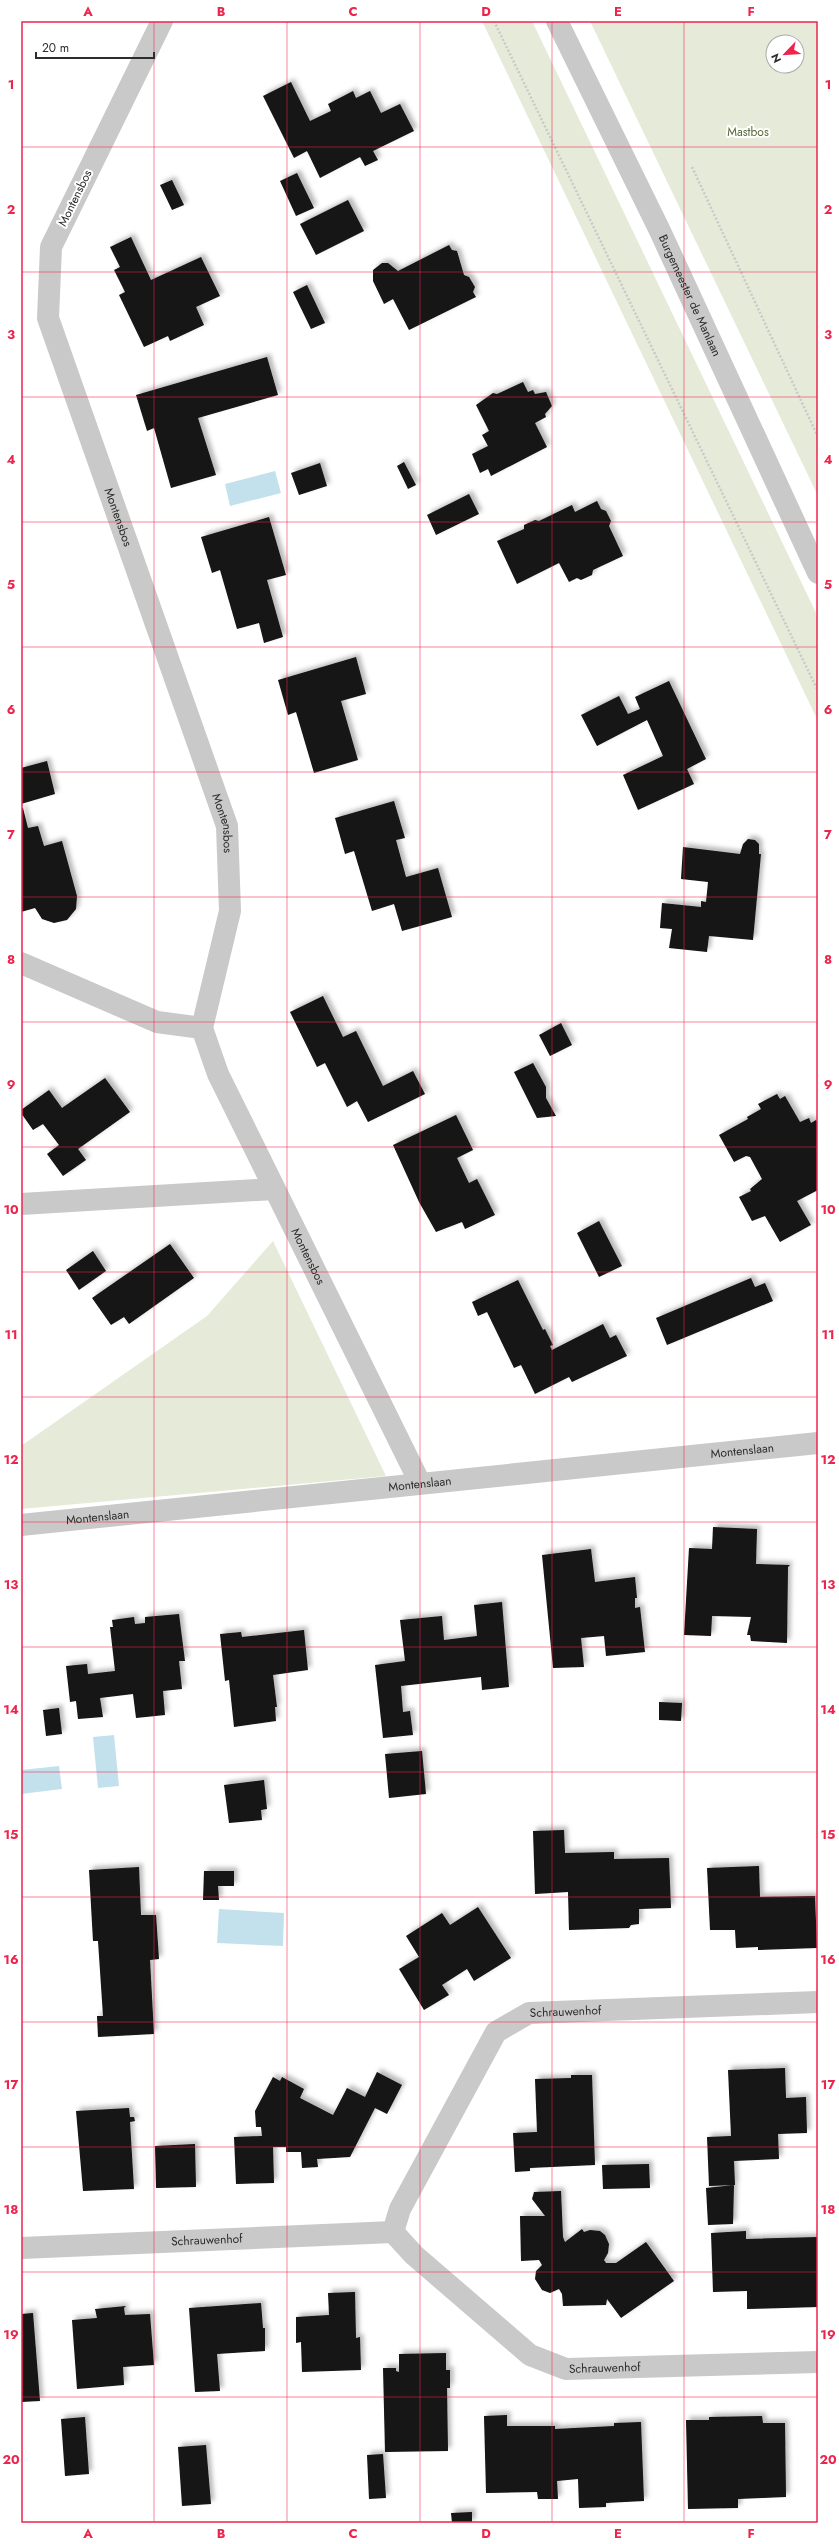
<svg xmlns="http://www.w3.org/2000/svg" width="839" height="2544" viewBox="0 0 839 2544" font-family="Jost,sans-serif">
<defs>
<filter id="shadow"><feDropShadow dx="3.5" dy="-3.5" stdDeviation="2" flood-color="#0004"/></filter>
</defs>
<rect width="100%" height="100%" fill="#fff"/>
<path fill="#e5ebd8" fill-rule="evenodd" d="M 482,21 L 532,21 L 818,617 L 818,721 Z
M 590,21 L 818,21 L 818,496 ZM 773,42 L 797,42 L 797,66 L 773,66 Z
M 273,1241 L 386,1476 L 21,1509 L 21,1446 L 207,1316 Z"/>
<path fill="#c3e1ec" d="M 275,471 L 281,493 L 230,506 L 225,484 Z
M 114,1735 L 119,1786 L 98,1788 L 93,1737 Z
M 59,1766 L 62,1789 L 21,1794 L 21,1770 Z
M 219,1909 L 284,1913 L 283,1946 L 217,1943 Z"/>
<path fill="#131313" filter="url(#shadow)" d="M 291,82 L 310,121 L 331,111 L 328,104 L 353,91 L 356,98 L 370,91 L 381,113 L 400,104 L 414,131 L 373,151 L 378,160 L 365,166 L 360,157 L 320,178 L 307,151 L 294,158 L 263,96 Z
M 297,173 L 314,208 L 296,216 L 280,181 Z
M 172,180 L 184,205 L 172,210 L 160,185 Z
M 348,200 L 364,231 L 316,255 L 300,224 Z
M 131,237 L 151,280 L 201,257 L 220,296 L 196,307 L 204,325 L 170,341 L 168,336 L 144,347 L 119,295 L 125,292 L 114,270 L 120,267 L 110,247 Z
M 449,245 L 452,250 L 457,251 L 464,275 L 469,277 L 475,287 L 473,292 L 476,297 L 409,330 L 393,299 L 384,304 L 373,281 L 373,270 L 382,263 L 388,263 L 398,271 Z
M 307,285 L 325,323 L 311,329 L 293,292 Z
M 267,357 L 278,395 L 198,418 L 216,475 L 171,488 L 154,428 L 147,431 L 136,395 Z
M 523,382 L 528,392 L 533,390 L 535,394 L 546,392 L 552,406 L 545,414 L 546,417 L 535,423 L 547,447 L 491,476 L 488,469 L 480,473 L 472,454 L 488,446 L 482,435 L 489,431 L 476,405 L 493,393 L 497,394 Z
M 404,462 L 416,485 L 408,489 L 397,466 Z
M 320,463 L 327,486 L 299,495 L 291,473 Z
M 469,494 L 479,514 L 436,535 L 427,515 Z
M 597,501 L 601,509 L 606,511 L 611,521 L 609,526 L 623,556 L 593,570 L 592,575 L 581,580 L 577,578 L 569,582 L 559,563 L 517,584 L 497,541 L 524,529 L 524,525 L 535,520 L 539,521 L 572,505 L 575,512 Z
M 269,517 L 286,575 L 267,580 L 283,637 L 264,643 L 259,623 L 237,629 L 220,570 L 212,573 L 201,537 Z
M 356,657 L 366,694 L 341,701 L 358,760 L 314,773 L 296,712 L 288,715 L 278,680 Z
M 669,681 L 706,759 L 687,769 L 694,784 L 638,810 L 623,775 L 663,756 L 647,720 L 597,746 L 581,715 L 619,696 L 628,714 L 640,709 L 635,697 Z
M 47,761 L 55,794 L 21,804 L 21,768 Z
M 394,801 L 405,838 L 396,840 L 406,877 L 438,868 L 452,917 L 402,931 L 394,904 L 372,911 L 354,851 L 345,854 L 335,818 Z
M 21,808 L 23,808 L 28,828 L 38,826 L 44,846 L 62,841 L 77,896 L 76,909 L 67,920 L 54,923 L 42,919 L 35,908 L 21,912 Z
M 748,839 L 755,840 L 759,844 L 759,854 L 761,854 L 753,940 L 709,936 L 707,952 L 669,948 L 672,929 L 660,928 L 662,903 L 701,907 L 701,901 L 706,902 L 708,882 L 681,879 L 683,847 L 740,854 L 743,844 Z
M 323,996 L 343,1037 L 356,1031 L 383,1086 L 413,1071 L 425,1094 L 368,1122 L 357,1101 L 347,1107 L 325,1063 L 317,1067 L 290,1012 Z
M 561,1023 L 572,1045 L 550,1056 L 539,1035 Z
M 533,1063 L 546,1087 L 546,1098 L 556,1116 L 537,1118 L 514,1072 Z
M 105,1078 L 130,1112 L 78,1149 L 86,1160 L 63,1176 L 47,1154 L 59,1145 L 43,1124 L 33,1130 L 21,1113 L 21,1110 L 49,1090 L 62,1108 Z
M 777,1094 L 780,1099 L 785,1096 L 800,1122 L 809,1118 L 811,1123 L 816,1120 L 818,1123 L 818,1190 L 797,1201 L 811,1225 L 780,1242 L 765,1216 L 752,1221 L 739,1197 L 751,1191 L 750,1189 L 762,1179 L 750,1157 L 746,1156 L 734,1162 L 719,1135 L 748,1119 L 747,1117 L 761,1109 L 758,1104 Z
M 456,1115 L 473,1150 L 457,1158 L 469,1183 L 477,1179 L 495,1215 L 465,1229 L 462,1222 L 436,1232 L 419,1202 L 393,1145 Z
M 599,1221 L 622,1266 L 599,1277 L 577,1233 Z
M 170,1244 L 194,1278 L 129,1324 L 124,1317 L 111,1325 L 92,1298 Z
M 93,1251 L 106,1271 L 79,1290 L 66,1270 Z
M 751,1278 L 755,1287 L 765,1283 L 773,1301 L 667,1345 L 656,1318 Z
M 518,1280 L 543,1330 L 545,1329 L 553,1345 L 550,1346 L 552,1350 L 603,1324 L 610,1338 L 616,1335 L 627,1356 L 572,1382 L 569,1377 L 535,1394 L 521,1365 L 514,1368 L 487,1312 L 478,1316 L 472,1302 Z
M 713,1527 L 757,1529 L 756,1564 L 790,1565 L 788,1567 L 787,1643 L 751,1641 L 750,1635 L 747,1635 L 751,1617 L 712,1616 L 711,1636 L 684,1635 L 689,1548 L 712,1549 Z
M 591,1549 L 595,1582 L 635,1577 L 637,1598 L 635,1598 L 635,1608 L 640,1607 L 645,1652 L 606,1656 L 604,1636 L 581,1638 L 584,1667 L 553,1668 L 542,1555 Z
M 502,1602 L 509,1687 L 482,1690 L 481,1677 L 401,1686 L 403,1712 L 410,1711 L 413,1735 L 383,1738 L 375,1665 L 405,1661 L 400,1620 L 442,1616 L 444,1640 L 477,1636 L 474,1605 Z
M 179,1614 L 185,1661 L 179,1661 L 182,1689 L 163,1691 L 165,1715 L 136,1718 L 133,1694 L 100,1698 L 103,1717 L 78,1719 L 76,1701 L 70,1702 L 66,1666 L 87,1664 L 88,1674 L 115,1671 L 110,1627 L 113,1627 L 112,1620 L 134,1617 L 135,1624 L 145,1623 L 145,1617 Z
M 304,1630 L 308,1670 L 273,1675 L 277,1707 L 275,1707 L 276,1721 L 234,1727 L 229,1680 L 225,1681 L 220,1634 L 241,1632 L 242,1637 Z
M 659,1702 L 682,1703 L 681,1721 L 659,1720 Z
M 59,1708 L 62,1734 L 46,1736 L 43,1710 Z
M 422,1751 L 426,1794 L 389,1798 L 385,1754 Z
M 264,1780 L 267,1809 L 261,1810 L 262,1820 L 229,1823 L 224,1785 Z
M 564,1830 L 565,1853 L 614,1852 L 614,1859 L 669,1858 L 671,1908 L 639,1909 L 639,1924 L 631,1925 L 629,1928 L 569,1930 L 568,1892 L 535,1894 L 533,1831 Z
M 759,1866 L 760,1897 L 815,1896 L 817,1948 L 758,1950 L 758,1947 L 736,1948 L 735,1930 L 710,1930 L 707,1868 Z
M 139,1867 L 141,1915 L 156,1915 L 159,1959 L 150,1960 L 154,2034 L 98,2037 L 97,2016 L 103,2016 L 98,1941 L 93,1941 L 89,1870 Z
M 204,1871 L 234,1871 L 234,1886 L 218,1886 L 219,1900 L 203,1900 Z
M 478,1907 L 511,1958 L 474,1981 L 467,1969 L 442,1985 L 449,1995 L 424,2010 L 399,1969 L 419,1957 L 406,1936 L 442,1913 L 450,1925 Z
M 785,2068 L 786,2098 L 806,2097 L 807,2133 L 778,2134 L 779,2159 L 734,2161 L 735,2185 L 709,2186 L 707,2137 L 731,2136 L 728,2070 Z
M 377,2072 L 402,2085 L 387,2114 L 375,2108 L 350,2157 L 317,2159 L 318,2167 L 302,2168 L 301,2152 L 286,2152 L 286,2147 L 273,2147 L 274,2183 L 236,2184 L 234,2137 L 262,2136 L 261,2127 L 256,2127 L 255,2111 L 273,2077 L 280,2081 L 282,2077 L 304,2089 L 300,2098 L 333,2115 L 347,2088 L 365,2097 Z
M 571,2075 L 592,2075 L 595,2165 L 530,2168 L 530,2171 L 515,2172 L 513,2133 L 537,2132 L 535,2079 L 571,2078 Z
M 129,2108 L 130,2117 L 134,2117 L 135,2121 L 130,2122 L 134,2189 L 83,2191 L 76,2111 Z
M 195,2144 L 196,2187 L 156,2188 L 155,2146 Z
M 649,2164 L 650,2188 L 603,2189 L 602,2165 Z
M 734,2185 L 733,2224 L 708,2225 L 706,2188 Z
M 561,2191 L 563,2237 L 565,2242 L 582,2229 L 584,2232 L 590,2230 L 600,2231 L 605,2235 L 609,2244 L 608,2253 L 604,2260 L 606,2263 L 616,2263 L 646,2242 L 674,2281 L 621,2318 L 607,2299 L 606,2305 L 563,2306 L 562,2294 L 559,2289 L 550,2293 L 542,2290 L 535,2279 L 536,2271 L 542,2265 L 539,2260 L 521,2261 L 520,2216 L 545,2216 L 532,2199 L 534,2192 Z
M 746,2231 L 746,2239 L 818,2237 L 818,2307 L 747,2309 L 747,2291 L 713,2292 L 711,2233 Z
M 355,2292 L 356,2338 L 360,2337 L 361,2370 L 302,2372 L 301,2342 L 296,2343 L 296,2317 L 329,2315 L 328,2293 Z
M 261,2303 L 263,2328 L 265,2328 L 265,2351 L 217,2354 L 220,2391 L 195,2392 L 189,2308 Z
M 126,2306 L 124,2308 L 125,2315 L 150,2314 L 154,2365 L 123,2367 L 124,2385 L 77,2389 L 72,2320 L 97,2318 L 95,2309 Z
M 33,2313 L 40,2401 L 21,2402 L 21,2314 Z
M 446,2353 L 446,2370 L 450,2370 L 450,2388 L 447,2388 L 448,2451 L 385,2452 L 383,2368 L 396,2368 L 396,2371 L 399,2372 L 399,2354 Z
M 507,2415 L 507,2426 L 555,2426 L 555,2429 L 614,2426 L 614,2423 L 641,2422 L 644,2501 L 606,2503 L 606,2507 L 579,2508 L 578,2479 L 557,2481 L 558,2499 L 538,2499 L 537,2492 L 486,2493 L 484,2416 Z
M 762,2416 L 763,2423 L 785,2423 L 786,2497 L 738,2499 L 738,2508 L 688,2509 L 686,2420 L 709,2420 L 709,2417 Z
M 85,2417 L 89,2474 L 65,2476 L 61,2419 Z
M 206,2445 L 211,2504 L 182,2506 L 178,2447 Z
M 383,2454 L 386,2498 L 369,2499 L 367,2455 Z
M 472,2512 L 472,2523 L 452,2523 L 451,2513 Z"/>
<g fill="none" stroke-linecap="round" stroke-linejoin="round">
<path stroke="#c9c9c9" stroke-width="2.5" stroke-dasharray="2 2" stroke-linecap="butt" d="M 494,21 L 818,691
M 692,167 L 818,437"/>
<g stroke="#c9c9c9" stroke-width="22">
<path id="s1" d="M 162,21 L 51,247 L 48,318 L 227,826 L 230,911 L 202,1028 L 218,1074 L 420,1483"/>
<path id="s2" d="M 557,21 L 660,231 L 818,573"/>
<path d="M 21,963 L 157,1022 L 202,1028"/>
<path d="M 21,1204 L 274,1189"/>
<path id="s3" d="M 21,1525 L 818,1443"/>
<path id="s4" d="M 393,2232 L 400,2209 L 496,2032 L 529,2013 L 818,2002"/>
<path id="s5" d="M 21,2248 L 393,2232 L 414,2255 L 530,2355 L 566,2369 L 818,2362"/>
</g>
</g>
<path fill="none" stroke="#ed244c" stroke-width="1" stroke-opacity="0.55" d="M 154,21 L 154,2523M 287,21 L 287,2523M 420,21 L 420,2523M 552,21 L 552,2523M 684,21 L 684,2523M 21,147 L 818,147M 21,272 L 818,272M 21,397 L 818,397M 21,522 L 818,522M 21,647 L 818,647M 21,772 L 818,772M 21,897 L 818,897M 21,1022 L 818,1022M 21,1147 L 818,1147M 21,1272 L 818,1272M 21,1397 L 818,1397M 21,1522 L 818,1522M 21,1647 L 818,1647M 21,1772 L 818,1772M 21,1897 L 818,1897M 21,2022 L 818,2022M 21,2147 L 818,2147M 21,2272 L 818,2272M 21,2397 L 818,2397"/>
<g text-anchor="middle" stroke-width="4" stroke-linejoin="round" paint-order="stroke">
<g font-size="12" fill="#556938" stroke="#fff">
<text x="748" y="136">Mastbos</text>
</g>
<g font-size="12" fill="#2c2c2c" stroke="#fff">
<text transform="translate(75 198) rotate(-64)" y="4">Montensbos</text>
<text dy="4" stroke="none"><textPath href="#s2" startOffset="305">Burgemeester de Manlaan</textPath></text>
<text dy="4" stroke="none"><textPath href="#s1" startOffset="534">Montensbos</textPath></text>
<text dy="4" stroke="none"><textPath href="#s1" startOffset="858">Montensbos</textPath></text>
<text dy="4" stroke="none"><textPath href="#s1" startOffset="1319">Montensbos</textPath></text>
<text dy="4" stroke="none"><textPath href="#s3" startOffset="725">Montenslaan</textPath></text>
<text dy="4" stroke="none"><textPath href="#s3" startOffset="401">Montenslaan</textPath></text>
<text dy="4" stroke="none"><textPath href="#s3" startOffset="77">Montenslaan</textPath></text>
<text dy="4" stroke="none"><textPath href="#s4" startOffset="300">Schrauwenhof</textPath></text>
<text dy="4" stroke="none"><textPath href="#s5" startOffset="186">Schrauwenhof</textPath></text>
<text dy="4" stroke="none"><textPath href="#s5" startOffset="634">Schrauwenhof</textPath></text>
</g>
</g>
<rect width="839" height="2544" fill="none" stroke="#ffffff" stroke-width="44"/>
<g transform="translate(785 54) rotate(245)"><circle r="19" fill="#ffffff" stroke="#ababab"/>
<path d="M0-3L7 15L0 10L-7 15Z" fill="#ed244c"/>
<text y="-6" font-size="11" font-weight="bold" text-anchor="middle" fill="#2c2c2c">N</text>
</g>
<path d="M36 52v6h118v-6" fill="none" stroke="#2c2c2c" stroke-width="2"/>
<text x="42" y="52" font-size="12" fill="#2c2c2c" stroke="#ffffff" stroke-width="3" paint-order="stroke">20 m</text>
<rect x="22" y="22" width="795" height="2500" fill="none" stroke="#ed244c" stroke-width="1.5"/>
<g font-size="13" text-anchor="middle" font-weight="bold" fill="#ed244c">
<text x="88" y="16">A</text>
<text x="221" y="16">B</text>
<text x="353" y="16">C</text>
<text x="486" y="16">D</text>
<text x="618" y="16">E</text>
<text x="751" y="16">F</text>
<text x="11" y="89">1</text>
<text x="828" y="89">1</text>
<text x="11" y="214">2</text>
<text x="828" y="214">2</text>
<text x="11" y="339">3</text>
<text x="828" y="339">3</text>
<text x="11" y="464">4</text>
<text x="828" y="464">4</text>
<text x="11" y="589">5</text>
<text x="828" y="589">5</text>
<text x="11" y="714">6</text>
<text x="828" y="714">6</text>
<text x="11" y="839">7</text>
<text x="828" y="839">7</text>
<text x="11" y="964">8</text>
<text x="828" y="964">8</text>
<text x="11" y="1089">9</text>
<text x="828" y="1089">9</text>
<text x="11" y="1214">10</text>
<text x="828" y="1214">10</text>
<text x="11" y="1339">11</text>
<text x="828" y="1339">11</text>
<text x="11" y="1464">12</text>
<text x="828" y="1464">12</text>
<text x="11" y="1589">13</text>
<text x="828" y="1589">13</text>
<text x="11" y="1714">14</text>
<text x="828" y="1714">14</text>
<text x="11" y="1839">15</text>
<text x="828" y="1839">15</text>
<text x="11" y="1964">16</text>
<text x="828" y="1964">16</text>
<text x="11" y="2089">17</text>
<text x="828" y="2089">17</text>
<text x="11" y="2214">18</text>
<text x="828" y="2214">18</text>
<text x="11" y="2339">19</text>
<text x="828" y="2339">19</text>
<text x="11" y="2464">20</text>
<text x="828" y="2464">20</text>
<text x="88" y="2538">A</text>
<text x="221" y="2538">B</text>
<text x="353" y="2538">C</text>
<text x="486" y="2538">D</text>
<text x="618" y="2538">E</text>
<text x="751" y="2538">F</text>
</g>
</svg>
